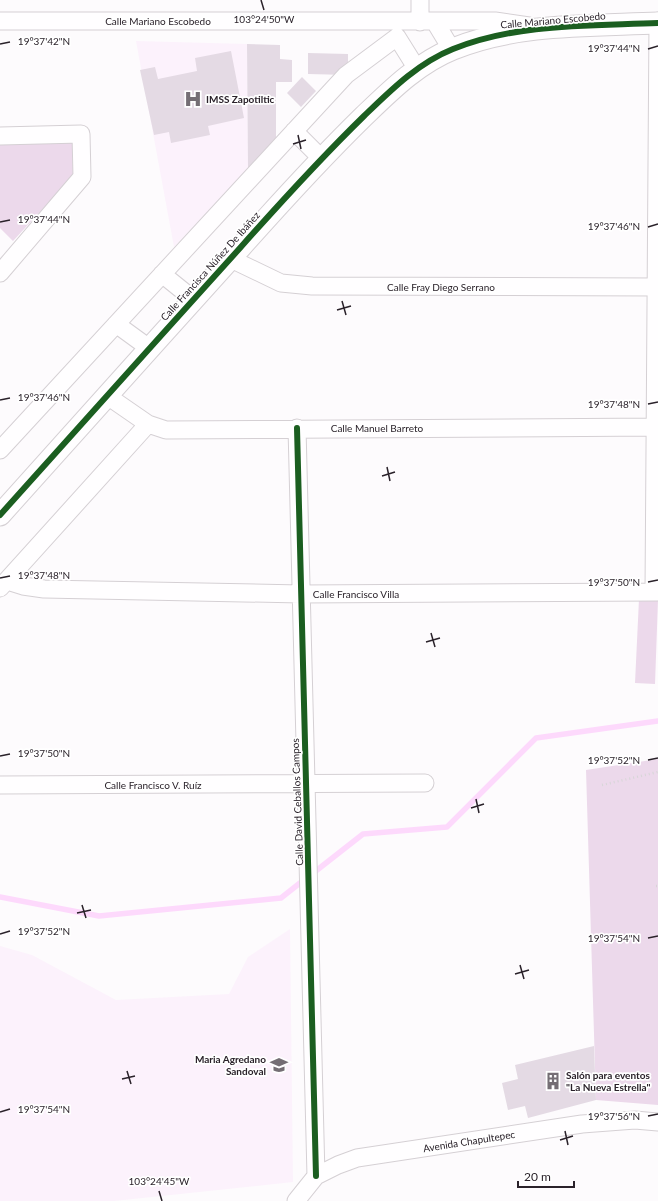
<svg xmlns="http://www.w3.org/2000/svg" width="658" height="1201" viewBox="0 0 658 1201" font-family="Lato,sans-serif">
<rect width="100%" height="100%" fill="#fdfbfd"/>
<path fill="#fcf2fc" d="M 136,41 L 247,44 L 248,169 L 174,247 Z
M 290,929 L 293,1182 L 114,1201 L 0,1201 L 0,946 L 32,955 L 116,1000 L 229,994 L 248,957 Z"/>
<path fill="#ecd9eb" d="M 72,139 L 73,176 L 13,241 L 0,228 L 0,142 Z
M 639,599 L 658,600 L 655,684 L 635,683 Z
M 658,759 L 658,1105 L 596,1100 L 586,770 Z"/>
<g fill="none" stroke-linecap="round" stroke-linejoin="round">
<path stroke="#fdd9fc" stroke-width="5.5" d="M 312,874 L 363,834 L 447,827 L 536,738 L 658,721
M 0,897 L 99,916 L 281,898 L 305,879"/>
</g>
<path fill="#e4dae4" d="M 247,44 L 280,45 L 280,59 L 292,60 L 292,82 L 276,82 L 276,139 L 248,169 Z
M 231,51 L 244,118 L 208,126 L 210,135 L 171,143 L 169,132 L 154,135 L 140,70 L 155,67 L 158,79 L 197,71 L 195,58 Z
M 308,53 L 348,54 L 348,75 L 308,74 Z
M 302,77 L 316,91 L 301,107 L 287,93 Z
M 594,1046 L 596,1100 L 528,1118 L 525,1106 L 508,1110 L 502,1083 L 518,1079 L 515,1065 Z"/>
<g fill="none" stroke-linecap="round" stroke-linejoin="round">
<g stroke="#d5d0d4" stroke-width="19">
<path id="minor" d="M 0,21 L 495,21 L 529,26
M 420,22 L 420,0
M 435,22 L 452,50
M 397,37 L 417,69
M 294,131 L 321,158
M 0,136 L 81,134 L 82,177 L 0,273
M 231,259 L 281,283 L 312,286 L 658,287
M 162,274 L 193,299
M 116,324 L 149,348
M 106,395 L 148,424 L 166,430 L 658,427
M 297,428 L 316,1176
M 0,450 L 346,75 L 397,37
M 7,581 L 23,586 L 44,589 L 301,594 L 658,592
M 0,588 L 148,424
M 654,592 L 658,21
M 0,785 L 425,783
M 296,1201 L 316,1176 L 338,1165 L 357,1158 L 582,1124 L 635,1120 L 658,1122"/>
</g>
<g stroke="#d5d0d4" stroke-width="23">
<path id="tertiary" d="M 0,515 C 79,426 160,337 240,248 C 280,203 321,158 364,116 C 391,90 418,63 453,49 C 517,23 590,26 658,23"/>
</g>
<path stroke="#d7d6d7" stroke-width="2.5" stroke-dasharray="1 3" stroke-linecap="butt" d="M 602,785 L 658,772
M 656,886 L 658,886"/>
<use href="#minor" stroke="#fffeff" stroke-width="17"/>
<use href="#tertiary" stroke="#fffeff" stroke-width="21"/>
<g stroke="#fff" stroke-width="8">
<path id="cycleway" d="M 297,428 L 316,1176
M 0,515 C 79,426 160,337 240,248 C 280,203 321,158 364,116 C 391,90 418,63 453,49 C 517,23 590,26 658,23"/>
</g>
<use href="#cycleway" stroke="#1b5e20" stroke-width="6"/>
</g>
<path fill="none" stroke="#2a222a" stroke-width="1.5" d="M 261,0 L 264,10M 0,44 L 10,42M 648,49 L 658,46M 298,135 L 301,149M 293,144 L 306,140M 0,222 L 10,220M 648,227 L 658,224M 342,301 L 346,315M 337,310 L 351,306M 0,400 L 10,398M 648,404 L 658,402M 387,467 L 390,481M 382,476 L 395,472M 0,578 L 10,576M 648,582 L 658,580M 431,633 L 435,647M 426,642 L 440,638M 0,756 L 10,754M 648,760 L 658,758M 476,799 L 479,813M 471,808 L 484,804M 82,905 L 86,918M 77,913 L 91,910M 0,934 L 10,931M 648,938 L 658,936M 520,965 L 524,979M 515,974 L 529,970M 127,1071 L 131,1084M 122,1079 L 135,1076M 0,1112 L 10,1109M 648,1116 L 658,1114M 565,1131 L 568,1145M 560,1140 L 573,1136M 159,1191 L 162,1201"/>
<defs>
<g id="hospital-bare" transform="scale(1.38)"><path d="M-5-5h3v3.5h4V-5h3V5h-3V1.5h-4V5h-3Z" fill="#746e74" stroke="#fff" stroke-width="2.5" paint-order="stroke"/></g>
<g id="school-bare" transform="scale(1.38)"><path d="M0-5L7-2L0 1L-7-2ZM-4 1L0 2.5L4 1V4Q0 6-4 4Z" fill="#746e74" stroke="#fff" stroke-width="2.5" paint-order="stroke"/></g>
<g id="building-bare" transform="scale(1.38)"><path d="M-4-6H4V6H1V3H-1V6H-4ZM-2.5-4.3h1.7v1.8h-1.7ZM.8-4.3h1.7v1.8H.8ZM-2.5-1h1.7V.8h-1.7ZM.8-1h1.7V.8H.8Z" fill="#746e74" stroke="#fff" stroke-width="2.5" paint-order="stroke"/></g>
</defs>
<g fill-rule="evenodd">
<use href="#hospital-bare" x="193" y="99"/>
<use href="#school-bare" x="279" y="1065"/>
<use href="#building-bare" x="553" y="1081"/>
</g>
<g text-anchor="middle" stroke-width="3.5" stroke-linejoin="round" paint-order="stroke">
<g font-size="10" fill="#2a222a" stroke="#fff">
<text transform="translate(553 20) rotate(-5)" y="4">Calle Mariano Escobedo</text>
<text x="158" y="25">Calle Mariano Escobedo</text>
<text transform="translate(210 266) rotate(-48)" y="4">Calle Francisca Núñez De Ibáñez</text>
<text x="441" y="291">Calle Fray Diego Serrano</text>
<text x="377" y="432">Calle Manuel Barreto</text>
<text x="356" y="598">Calle Francisco Villa</text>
<text x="153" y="789">Calle Francisco V. Ruíz</text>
<text transform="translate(297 802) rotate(-92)" y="4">Calle David Ceballos Campos</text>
<text transform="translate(469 1141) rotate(-9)" y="4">Avenida Chapultepec</text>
</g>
<g font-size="10" font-weight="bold" fill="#2a222a" stroke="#fff" text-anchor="start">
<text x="206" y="103">IMSS Zapotiltic</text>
<text x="266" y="1063" text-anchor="end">Maria Agredano<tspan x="266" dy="12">Sandoval</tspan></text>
<text x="566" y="1079">Salón para eventos<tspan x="566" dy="12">"La Nueva Estrella"</tspan></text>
</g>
</g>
<g font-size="10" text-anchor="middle" fill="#2a222a" stroke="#fff" stroke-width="3.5" stroke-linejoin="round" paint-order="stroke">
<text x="264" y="23">103°24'50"W</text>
<text x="44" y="45">19°37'42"N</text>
<text x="614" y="52">19°37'44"N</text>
<text x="44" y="223">19°37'44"N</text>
<text x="614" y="230">19°37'46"N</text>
<text x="44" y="401">19°37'46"N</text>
<text x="614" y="408">19°37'48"N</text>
<text x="44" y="579">19°37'48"N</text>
<text x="614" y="586">19°37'50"N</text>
<text x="44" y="757">19°37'50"N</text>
<text x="614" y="764">19°37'52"N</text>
<text x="44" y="935">19°37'52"N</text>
<text x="614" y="942">19°37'54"N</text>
<text x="44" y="1113">19°37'54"N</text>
<text x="614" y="1120">19°37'56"N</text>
<text x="159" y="1185">103°24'45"W</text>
</g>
<path d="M518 1181v6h56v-6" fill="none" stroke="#2a222a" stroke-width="2"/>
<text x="524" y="1181" font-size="12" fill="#2a222a" stroke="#ffffff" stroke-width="3" paint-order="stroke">20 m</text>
</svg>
